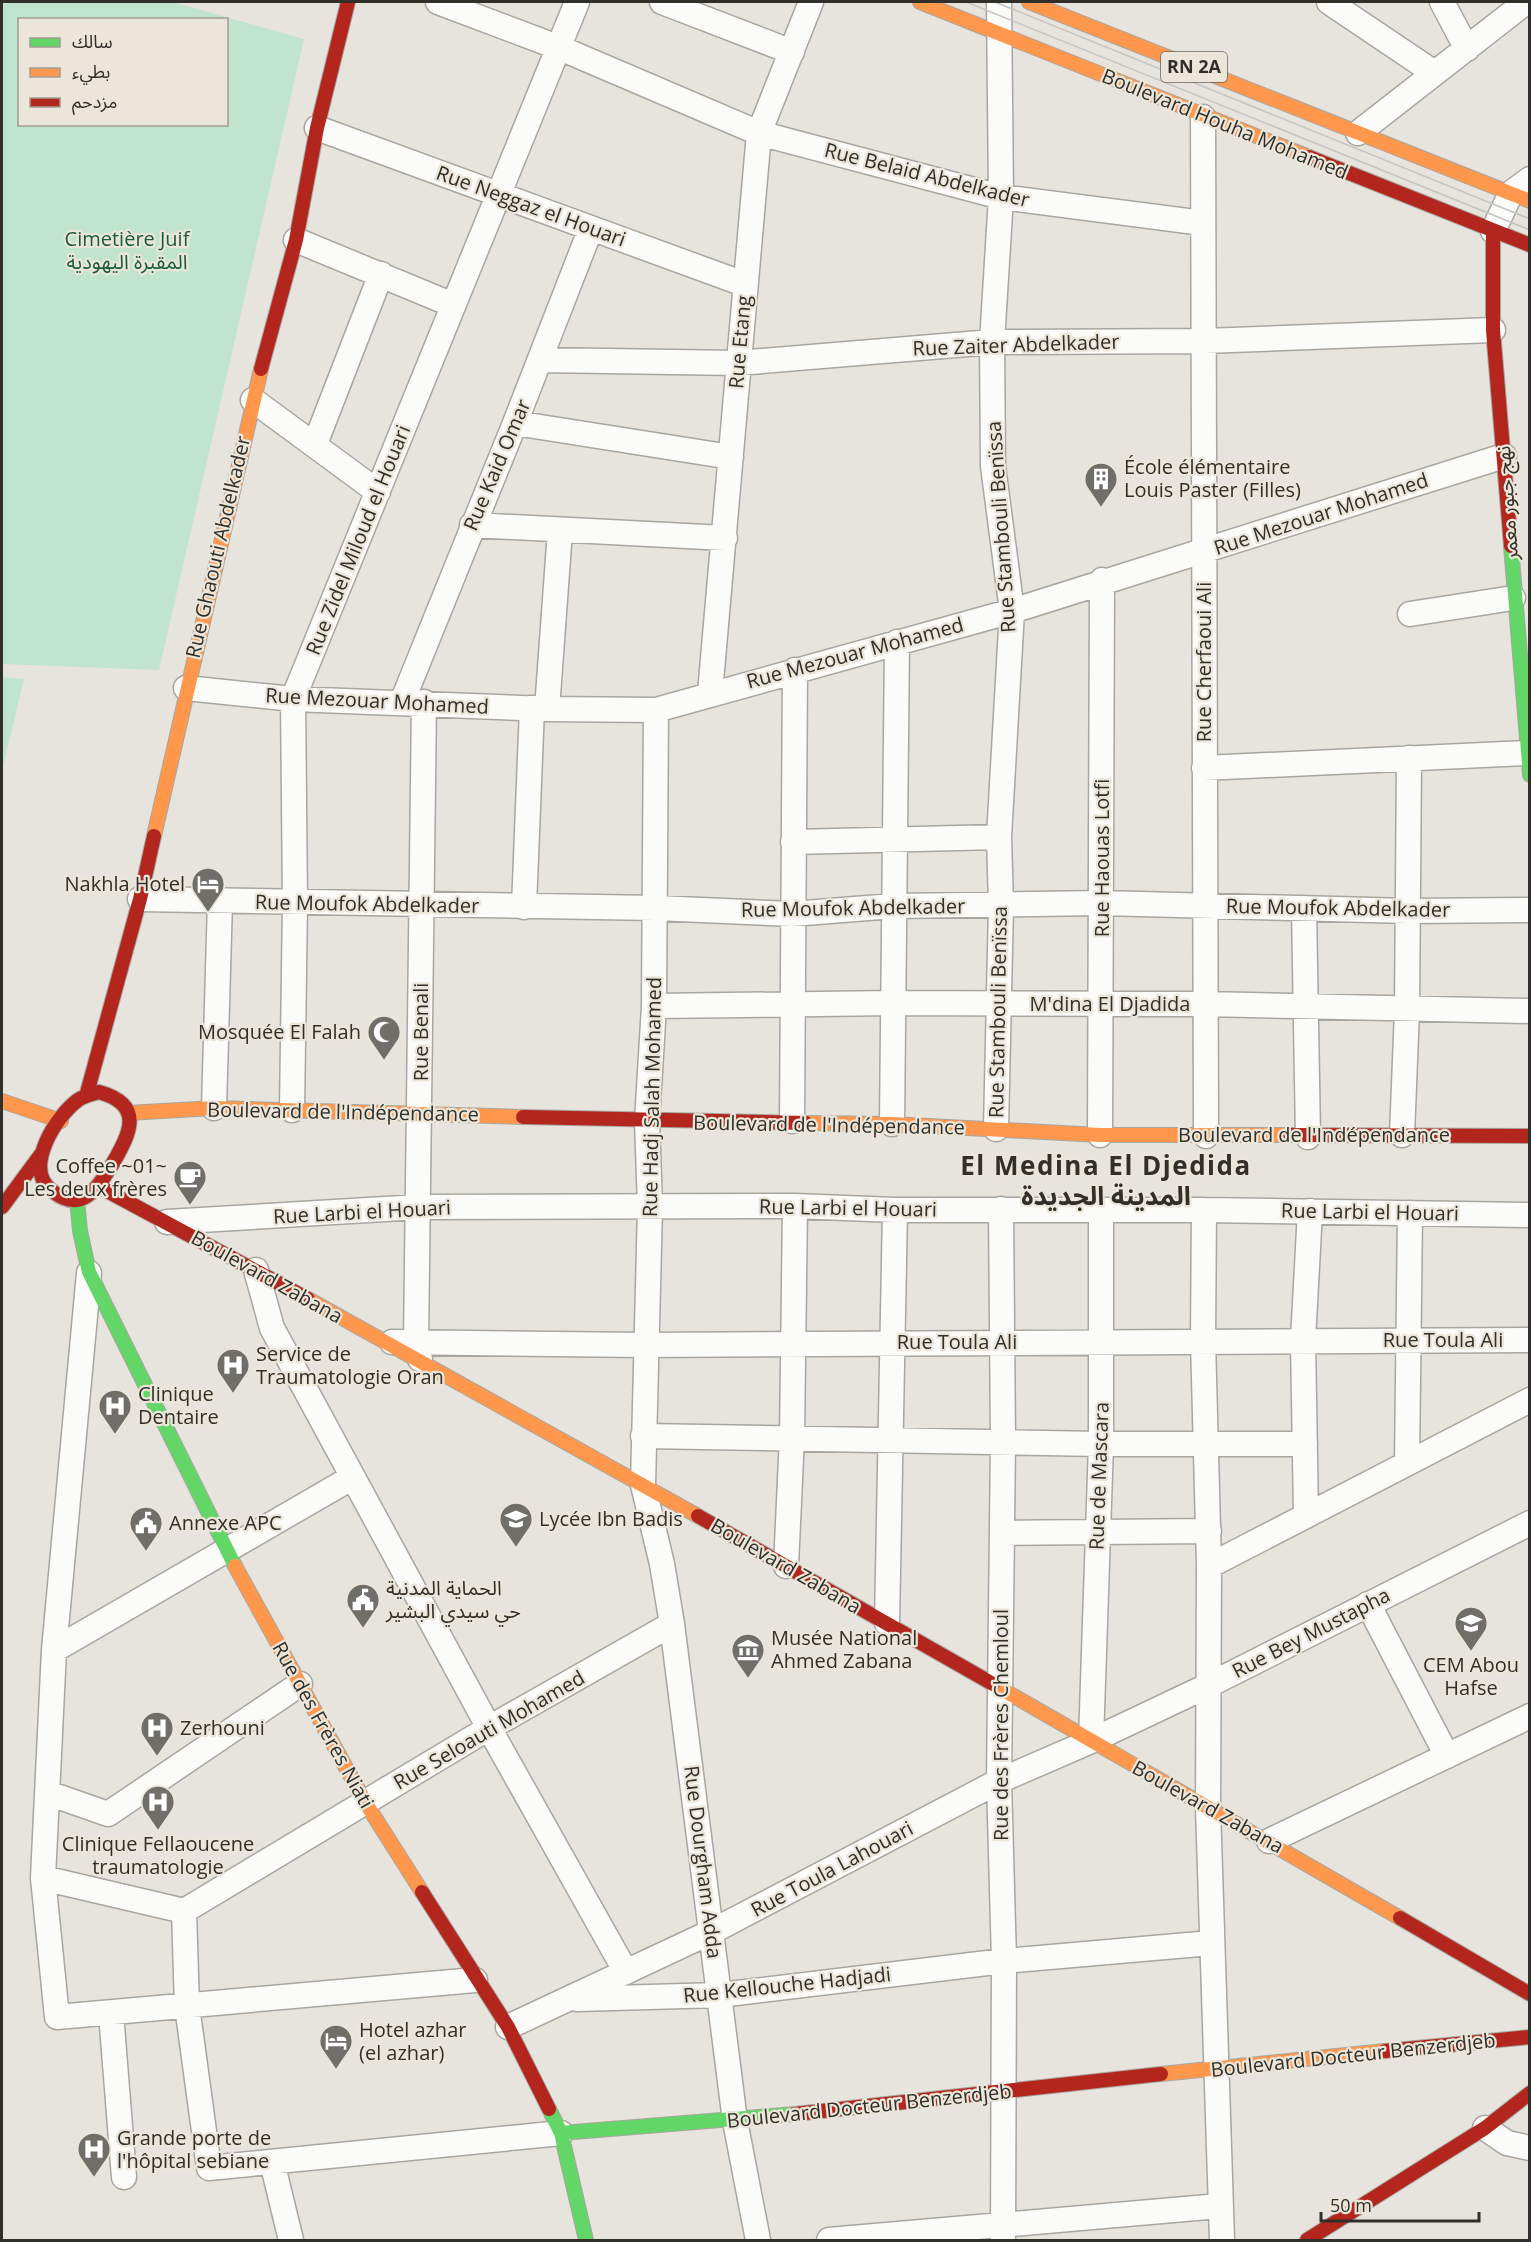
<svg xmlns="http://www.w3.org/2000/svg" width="1531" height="2242" viewBox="0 0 1531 2242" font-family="'Open Sans','Noto Sans Arabic',sans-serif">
<rect width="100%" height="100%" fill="#e7e4dd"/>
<path fill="#c0e4cd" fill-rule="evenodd" d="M 2,2 L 173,2 L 304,39 L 159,670 L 2,664 ZM 20,20 L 226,20 L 226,124 L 20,124 Z
M 2,677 L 24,679 L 2,771 Z"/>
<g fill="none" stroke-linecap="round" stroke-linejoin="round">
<g stroke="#a8a6a0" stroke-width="27">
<path id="street" d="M 438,2 L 560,48 L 759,133 L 1001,197 L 1203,223
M 662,2 L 792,52
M 1329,2 L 1433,72
M 1442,2 L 1467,49
M 1203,117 L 1206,1136
M 317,128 L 744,284
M 1358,133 L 1526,2
M 1493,231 L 1511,193 L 1530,179
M 296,240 L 453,305
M 540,360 L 738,363 L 992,342 L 1205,341 L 1493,330
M 253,400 L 378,492
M 515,423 L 731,457
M 315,444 L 381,274
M 472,525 L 725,538
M 1410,614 L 1513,598
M 186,688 L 293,699 L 547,709 L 656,710 L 1012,611 L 1504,456
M 710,693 L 759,133 L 811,2
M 402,702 L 515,423 L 591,228
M 547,709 L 560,531
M 656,710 L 654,1006 L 647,1121 L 650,1207 L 643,1485 L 662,1564 L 672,1624 L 735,2121 L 758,2240
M 1204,768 L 1527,753
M 793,842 L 999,837
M 140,899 L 656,908 L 792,914 L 893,906 L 1102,903 L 1409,911 L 1530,910
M 524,907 L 532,708
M 1304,908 L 1308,1137
M 654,1006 L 894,1003 L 1205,1004 L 1530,1011
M 214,1108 L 220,901
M 292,1110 L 295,903 L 293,699 L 577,2
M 792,1121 L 795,670
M 892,1124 L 897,642
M 996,1129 L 1001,905 L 999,837 L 1012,611 L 993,466 L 992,342 L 1001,197 L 999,2
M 1100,1135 L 1102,580
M 1402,1135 L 1407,1010 L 1409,758
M 1001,1209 L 1003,1442 L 999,1781 L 1004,1961 L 1003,2240
M 1204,1210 L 1203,1340 L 1209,1566 L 1208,1808 L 1222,2240
M 167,1222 L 419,1207 L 795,1206 L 895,1210 L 1204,1210 L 1530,1215
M 256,1270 L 272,1328 L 489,1728 L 626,1972
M 89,1273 L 54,1650 L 43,1878 L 57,2017 L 475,1980
M 392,1342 L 644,1345 L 1530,1340
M 420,1359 L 416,1344 L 424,702
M 643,1436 L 1101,1444 L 1305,1444
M 1407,1463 L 1410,1213
M 1306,1516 L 1303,1340 L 1310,1211
M 1003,1533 L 1209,1531
M 786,1566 L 792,1437 L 795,1206
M 1209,1566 L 1530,1400
M 1368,1604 L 1447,1756
M 887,1623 L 895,1210
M 54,1650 L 353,1477
M 1091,1741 L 1101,1444 L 1101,1210
M 48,1793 L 108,1814 L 300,1684
M 1269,1841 L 1530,1716
M 43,1878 L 184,1911 L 489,1728 L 672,1624
M 184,1911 L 187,2006 L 209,2168 L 561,2133
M 577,1999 L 720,1995 L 1004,1961 L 1211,1943
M 111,2013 L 124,2177
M 508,2027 L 711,1932 L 999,1781 L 1091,1741 L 1207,1686 L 1530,1523
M 1485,2128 L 1507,2143 L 1530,2148
M 272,2162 L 291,2240
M 829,2240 L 1219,2206"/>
</g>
<g stroke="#a8a6a0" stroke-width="16">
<path id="fast" d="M 1511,546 L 1530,775
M 77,1199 L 80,1231 L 89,1272 L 235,1566
M 549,2109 L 561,2133 L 586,2240
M 561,2133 L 795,2114"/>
</g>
<g stroke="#a8a6a0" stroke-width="16">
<path id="slow" d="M 920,2 L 1309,157
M 1029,2 L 1530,201
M 154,836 L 261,369
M 2,1101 L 61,1121
M 128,1113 L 214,1108 L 523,1117
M 806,1123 L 892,1124 L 1100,1135 L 1290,1135
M 308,1299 L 698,1516
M 235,1566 L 365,1802 L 422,1892
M 993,1684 L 1400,1918
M 1161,2074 L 1385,2051"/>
</g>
<g stroke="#a8a6a0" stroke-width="16">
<path id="jam" d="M 1309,157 L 1530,245
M 1493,231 L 1493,330 L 1511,546
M 261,369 L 296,240 L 317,128 L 348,2
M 99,1092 C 145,1105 130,1133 113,1163 C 98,1187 82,1216 51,1190 C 23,1168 56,1116 78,1100 C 84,1096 91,1094 99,1092 Z
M 87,1093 L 140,899 L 154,836
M 523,1117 L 806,1123
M 1290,1135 L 1530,1136
M 98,1186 L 308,1299
M 2,1207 L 42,1153
M 698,1516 L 993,1684
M 422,1892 L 508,2027 L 549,2109
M 1400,1918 L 1530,1994
M 1385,2051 L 1530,2037
M 795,2114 L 1161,2074
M 1307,2240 L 1485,2128 L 1530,2093"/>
</g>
<use href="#street" stroke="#fbfbfa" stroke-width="24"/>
<use href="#fast" stroke="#63d668" stroke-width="14"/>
<use href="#slow" stroke="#ff974d" stroke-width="14"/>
<use href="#jam" stroke="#b3261e" stroke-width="14"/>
<path stroke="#c4c3c1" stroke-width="1.5" d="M 966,2 L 1530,230
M 995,2 L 1530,219"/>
</g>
<defs>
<g id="building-pin" transform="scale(1.725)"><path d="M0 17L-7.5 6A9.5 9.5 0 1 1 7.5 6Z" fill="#706e69" stroke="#ebe6d9"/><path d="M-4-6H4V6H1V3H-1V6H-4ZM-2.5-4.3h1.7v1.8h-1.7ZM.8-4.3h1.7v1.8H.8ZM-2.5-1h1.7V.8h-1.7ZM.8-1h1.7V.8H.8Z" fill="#fff"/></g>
<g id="hotel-pin" transform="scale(1.725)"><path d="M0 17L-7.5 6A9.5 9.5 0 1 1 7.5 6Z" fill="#706e69" stroke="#ebe6d9"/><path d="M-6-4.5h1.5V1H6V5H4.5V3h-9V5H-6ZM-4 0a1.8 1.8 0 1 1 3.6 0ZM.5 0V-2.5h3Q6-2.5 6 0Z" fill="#fff"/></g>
<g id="mosque-pin" transform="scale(1.725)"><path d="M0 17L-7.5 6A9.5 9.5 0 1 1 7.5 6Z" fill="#706e69" stroke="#ebe6d9"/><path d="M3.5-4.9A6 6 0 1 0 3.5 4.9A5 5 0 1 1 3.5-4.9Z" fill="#fff"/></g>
<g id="cafe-pin" transform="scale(1.725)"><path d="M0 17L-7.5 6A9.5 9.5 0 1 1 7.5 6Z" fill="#706e69" stroke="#ebe6d9"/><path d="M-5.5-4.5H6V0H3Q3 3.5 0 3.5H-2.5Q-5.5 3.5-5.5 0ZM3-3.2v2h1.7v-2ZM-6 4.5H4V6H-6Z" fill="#fff"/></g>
<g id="hospital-pin" transform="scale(1.725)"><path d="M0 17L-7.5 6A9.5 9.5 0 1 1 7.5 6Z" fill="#706e69" stroke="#ebe6d9"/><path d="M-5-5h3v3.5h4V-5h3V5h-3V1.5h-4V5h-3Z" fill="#fff"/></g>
<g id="school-pin" transform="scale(1.725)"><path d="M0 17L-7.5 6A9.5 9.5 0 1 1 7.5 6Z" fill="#706e69" stroke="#ebe6d9"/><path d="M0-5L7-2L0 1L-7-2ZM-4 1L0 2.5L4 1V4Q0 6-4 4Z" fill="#fff"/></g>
<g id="civic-pin" transform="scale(1.725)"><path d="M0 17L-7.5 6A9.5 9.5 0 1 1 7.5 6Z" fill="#706e69" stroke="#ebe6d9"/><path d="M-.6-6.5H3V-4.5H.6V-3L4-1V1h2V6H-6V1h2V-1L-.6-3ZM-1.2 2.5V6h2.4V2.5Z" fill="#fff"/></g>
<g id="museum-pin" transform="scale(1.725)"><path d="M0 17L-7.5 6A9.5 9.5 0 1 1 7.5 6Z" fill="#706e69" stroke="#ebe6d9"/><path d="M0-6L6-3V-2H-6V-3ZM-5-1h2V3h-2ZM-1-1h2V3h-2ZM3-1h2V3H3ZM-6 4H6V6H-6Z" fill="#fff"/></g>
</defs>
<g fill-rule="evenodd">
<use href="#building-pin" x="1101" y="479"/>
<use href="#hotel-pin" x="208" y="884"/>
<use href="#mosque-pin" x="384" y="1032"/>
<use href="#cafe-pin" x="190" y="1177"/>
<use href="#hospital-pin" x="233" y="1365"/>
<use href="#hospital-pin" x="115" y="1406"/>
<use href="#school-pin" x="516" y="1519"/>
<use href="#civic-pin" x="146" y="1523"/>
<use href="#civic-pin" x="363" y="1600"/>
<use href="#school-pin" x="1471" y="1623"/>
<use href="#museum-pin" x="748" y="1650"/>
<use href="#hospital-pin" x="157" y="1728"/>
<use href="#hospital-pin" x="158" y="1802"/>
<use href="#hotel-pin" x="336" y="2041"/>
<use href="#hospital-pin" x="94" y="2149"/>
</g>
<g text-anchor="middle" stroke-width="4.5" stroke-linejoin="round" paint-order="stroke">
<rect fill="#ebe6d9" stroke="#68665e" stroke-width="1.5" x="1161" y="52" width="66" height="30" rx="4.5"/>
<g font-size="18" font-weight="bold" fill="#302f2a">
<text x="1194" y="73">RN 2A</text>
</g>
<g font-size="20" fill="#302f2a" stroke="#ebe6d9">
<text transform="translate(1225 124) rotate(22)" y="7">Boulevard Houha Mohamed</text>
<text transform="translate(927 175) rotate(14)" y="7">Rue Belaid Abdelkader</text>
<text transform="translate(531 206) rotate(20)" y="7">Rue Neggaz el Houari</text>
<text transform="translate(740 342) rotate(-85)" y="7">Rue Etang</text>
<text transform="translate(1016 345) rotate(-2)" y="7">Rue Zaiter Abdelkader</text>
<text transform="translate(497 465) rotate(-67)" y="7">Rue Kaid Omar</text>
<text transform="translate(1507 503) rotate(-94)" y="7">نهج جبور معمر</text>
<text transform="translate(1321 514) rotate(-18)" y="7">Rue Mezouar Mohamed</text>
<text transform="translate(1001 527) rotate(-94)" y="7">Rue Stambouli Benïssa</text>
<text transform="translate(358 540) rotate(-68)" y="7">Rue Zidel Miloud el Houari</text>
<text transform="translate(218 547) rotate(-77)" y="7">Rue Ghaouti Abdelkader</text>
<text transform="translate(855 653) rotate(-15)" y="7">Rue Mezouar Mohamed</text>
<text transform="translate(1204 662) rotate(-90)" y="7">Rue Cherfaoui Ali</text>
<text transform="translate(377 701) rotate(3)" y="7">Rue Mezouar Mohamed</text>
<text transform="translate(1102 858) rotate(-90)" y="7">Rue Haouas Lotfi</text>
<text transform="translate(367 904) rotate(1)" y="7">Rue Moufok Abdelkader</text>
<text transform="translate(853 908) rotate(-1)" y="7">Rue Moufok Abdelkader</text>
<text transform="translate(1338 908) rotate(1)" y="7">Rue Moufok Abdelkader</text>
<text x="1110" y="1011">M'dina El Djadida</text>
<text transform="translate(998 1012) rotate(-89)" y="7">Rue Stambouli Benïssa</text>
<text transform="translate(421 1032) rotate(-90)" y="7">Rue Benali</text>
<text transform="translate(652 1097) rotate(-89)" y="7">Rue Hadj Salah Mohamed</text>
<text transform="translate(343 1112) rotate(1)" y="7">Boulevard de l'Indépendance</text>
<text transform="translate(829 1125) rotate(1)" y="7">Boulevard de l'Indépendance</text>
<text x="1314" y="1142">Boulevard de l'Indépendance</text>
<text transform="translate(848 1208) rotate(1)" y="7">Rue Larbi el Houari</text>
<text transform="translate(362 1212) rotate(-3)" y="7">Rue Larbi el Houari</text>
<text transform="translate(1370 1212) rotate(1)" y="7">Rue Larbi el Houari</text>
<text transform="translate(267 1277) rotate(29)" y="7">Boulevard Zabana</text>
<text x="1443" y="1347">Rue Toula Ali</text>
<text x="957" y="1349">Rue Toula Ali</text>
<text transform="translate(1099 1476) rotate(-88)" y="7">Rue de Mascara</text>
<text transform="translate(786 1566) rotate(30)" y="7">Boulevard Zabana</text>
<text transform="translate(1311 1633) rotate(-27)" y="7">Rue Bey Mustapha</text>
<text transform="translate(323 1725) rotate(61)" y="7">Rue des Frères Niati</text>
<text transform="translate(1001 1725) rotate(-90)" y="7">Rue des Frères Chemloul</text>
<text transform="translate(489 1730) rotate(-30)" y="7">Rue Seloauti Mohamed</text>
<text transform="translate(1208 1807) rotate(29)" y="7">Boulevard Zabana</text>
<text transform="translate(703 1862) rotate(83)" y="7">Rue Dourgham Adda</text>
<text transform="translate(832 1869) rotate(-28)" y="7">Rue Toula Lahouari</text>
<text transform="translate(787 1985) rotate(-6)" y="7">Rue Kellouche Hadjadi</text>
<text transform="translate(1353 2055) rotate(-6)" y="7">Boulevard Docteur Benzerdjeb</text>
<text transform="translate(869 2106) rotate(-6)" y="7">Boulevard Docteur Benzerdjeb</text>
</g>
<g font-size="20" fill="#185c3e" stroke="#ebe6d9">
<text x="127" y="246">Cimetière Juif<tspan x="127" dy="23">المقبرة اليهودية</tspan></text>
</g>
<g font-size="20" fill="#302f2a" stroke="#ebe6d9" text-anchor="start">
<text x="1124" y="474">École élémentaire<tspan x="1124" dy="23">Louis Paster (Filles)</tspan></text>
<text x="185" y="891" text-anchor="end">Nakhla Hotel</text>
<text x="361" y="1039" text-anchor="end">Mosquée El Falah</text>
<text x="167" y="1173" text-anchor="end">Coffee ~01~<tspan x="167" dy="23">Les deux frères</tspan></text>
<text x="256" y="1361">Service de<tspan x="256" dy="23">Traumatologie Oran</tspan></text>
<text x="138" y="1401">Clinique<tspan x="138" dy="23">Dentaire</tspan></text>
<text x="539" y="1526">Lycée Ibn Badis</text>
<text x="169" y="1530">Annexe APC</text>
<text x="386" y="1595">الحماية المدنية<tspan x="386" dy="23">حي سيدي البشير</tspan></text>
<text x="771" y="1645">Musée National<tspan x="771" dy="23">Ahmed Zabana</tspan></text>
<text x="1471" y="1672" text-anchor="middle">CEM Abou<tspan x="1471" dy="23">Hafse</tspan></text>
<text x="180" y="1735">Zerhouni</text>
<text x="158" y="1851" text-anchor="middle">Clinique Fellaoucene<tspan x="158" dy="23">traumatologie</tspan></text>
<text x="359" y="2037">Hotel azhar<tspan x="359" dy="23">(el azhar)</tspan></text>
<text x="117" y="2145">Grande porte de<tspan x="117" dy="23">l'hôpital sebiane</tspan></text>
</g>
<g font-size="26" font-weight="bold" letter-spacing="1.5" fill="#302f2a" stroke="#ebe6d9">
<text x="1106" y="1175">El Medina El Djedida<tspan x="1106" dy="30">المدينة الجديدة</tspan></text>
</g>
</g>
<rect width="1531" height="2242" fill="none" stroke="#302f2a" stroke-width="6"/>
<rect x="18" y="18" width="210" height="108" fill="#ebe6d9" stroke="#a09d93" stroke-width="1.5"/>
<rect x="30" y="38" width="30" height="9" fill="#63d668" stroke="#a09d93" stroke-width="1.5"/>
<text x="72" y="48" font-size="18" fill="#302f2a">سالك</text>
<rect x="30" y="68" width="30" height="9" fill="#ff974d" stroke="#a09d93" stroke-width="1.5"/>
<text x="72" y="78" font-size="18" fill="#302f2a">بطيء</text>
<rect x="30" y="98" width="30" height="9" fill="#b3261e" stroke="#a09d93" stroke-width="1.5"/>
<text x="72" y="108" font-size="18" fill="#302f2a">مزدحم</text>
<path d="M1321 2212v9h158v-9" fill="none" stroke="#302f2a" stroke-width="3"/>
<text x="1330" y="2212" font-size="18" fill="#302f2a" stroke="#ebe6d9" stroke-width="4.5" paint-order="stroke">50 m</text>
</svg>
